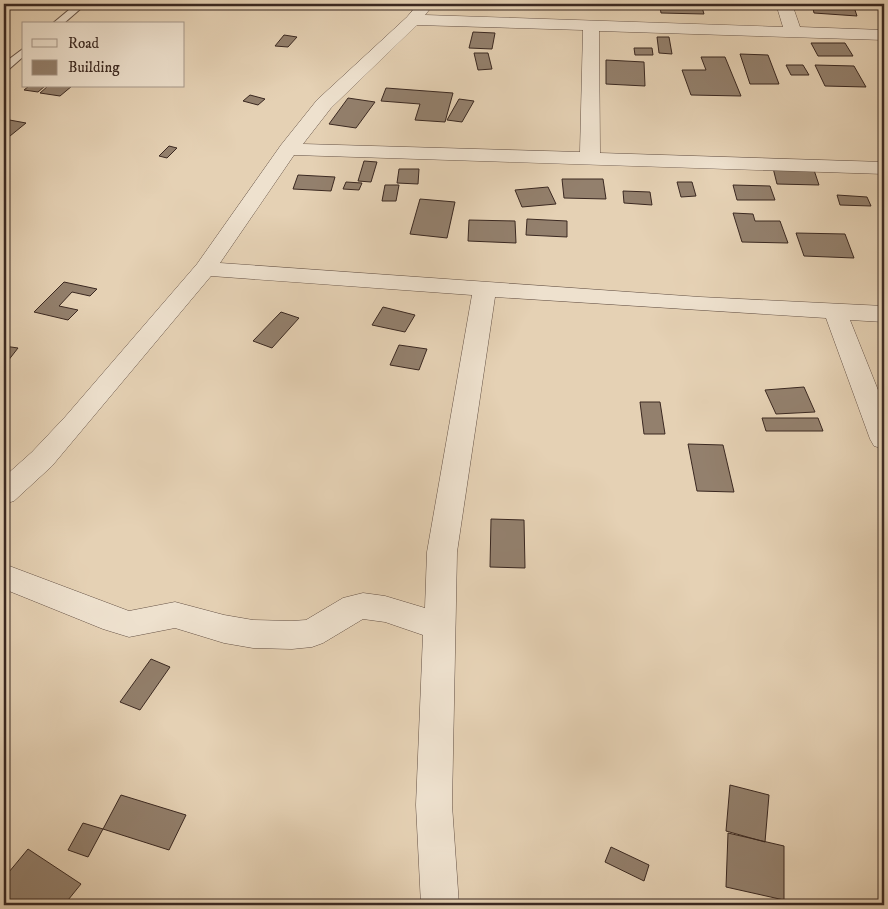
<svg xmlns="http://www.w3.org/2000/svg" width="888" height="909" viewBox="0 0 888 909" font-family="'IM FELL DW Pica',serif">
<rect width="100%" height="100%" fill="#e5d1b4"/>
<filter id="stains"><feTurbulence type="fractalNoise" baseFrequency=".004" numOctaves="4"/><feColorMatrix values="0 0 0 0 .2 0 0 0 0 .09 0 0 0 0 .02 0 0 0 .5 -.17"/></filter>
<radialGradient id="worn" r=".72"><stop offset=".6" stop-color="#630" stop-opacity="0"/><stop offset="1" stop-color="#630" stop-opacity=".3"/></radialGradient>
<path fill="#93806d" stroke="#3a2821" d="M 685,4 L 701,4 L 704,14 L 661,13 L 660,7 L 686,8 Z
M 812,4 L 854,7 L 857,16 L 814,13 Z
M 473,32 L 495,33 L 492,49 L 469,48 Z
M 284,35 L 297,37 L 288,47 L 275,46 Z
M 657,37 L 669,37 L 672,54 L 659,53 Z
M 811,43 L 845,43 L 853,56 L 818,56 Z
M 634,48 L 652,48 L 653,55 L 635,55 Z
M 474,53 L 488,53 L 492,69 L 478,70 Z
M 740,54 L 768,55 L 779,84 L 750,84 Z
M 701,57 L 725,57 L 741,96 L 691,95 L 682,70 L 706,70 Z
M 606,60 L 644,62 L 645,86 L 606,84 Z
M 786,65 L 803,65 L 809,75 L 791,75 Z
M 815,65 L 854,66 L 866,87 L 825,86 Z
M 29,86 L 45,86 L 38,92 L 24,90 Z
M 48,86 L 72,86 L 60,96 L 40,93 Z
M 386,88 L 453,93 L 445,122 L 415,120 L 420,104 L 381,101 Z
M 250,95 L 265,99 L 258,105 L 243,101 Z
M 348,98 L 375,102 L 356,128 L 329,124 Z
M 459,99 L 474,101 L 462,122 L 447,120 Z
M 4,119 L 26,123 L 10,136 L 4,135 Z
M 169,146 L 177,148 L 167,158 L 159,156 Z
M 364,161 L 377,162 L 371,182 L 358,181 Z
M 773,168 L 814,170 L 819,185 L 777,184 Z
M 399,169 L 419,169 L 418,184 L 397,183 Z
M 298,175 L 335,177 L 331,191 L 293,189 Z
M 562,179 L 603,179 L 606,199 L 564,198 Z
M 346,182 L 362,183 L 359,190 L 343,189 Z
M 677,182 L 692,182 L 696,196 L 681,197 Z
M 385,185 L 399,185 L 396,201 L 382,201 Z
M 733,185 L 770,186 L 775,200 L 737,200 Z
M 548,187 L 556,204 L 522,207 L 515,190 Z
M 623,191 L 650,192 L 652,205 L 624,203 Z
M 837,195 L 867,197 L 871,206 L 840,205 Z
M 420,199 L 455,202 L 447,238 L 410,234 Z
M 733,213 L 753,214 L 755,221 L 780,221 L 788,243 L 742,242 Z
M 527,219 L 567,221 L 567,237 L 526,235 Z
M 469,220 L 515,221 L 516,243 L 468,241 Z
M 796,233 L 845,234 L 854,258 L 804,256 Z
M 64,282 L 97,289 L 90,296 L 72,292 L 59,306 L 78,310 L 68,320 L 34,312 Z
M 383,307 L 415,315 L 405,332 L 372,325 Z
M 281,312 L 299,318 L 272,348 L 253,341 Z
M 399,345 L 427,349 L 419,370 L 390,365 Z
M 4,346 L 18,348 L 4,366 Z
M 804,387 L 815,412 L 776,414 L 765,390 Z
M 640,402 L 660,402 L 665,434 L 644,434 Z
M 762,418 L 818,418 L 823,431 L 766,431 Z
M 688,444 L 723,445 L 734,492 L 697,491 Z
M 491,519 L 524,520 L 525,568 L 490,567 Z
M 151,659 L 170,667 L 140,710 L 120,702 Z
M 730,785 L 769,795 L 765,842 L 726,831 Z
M 121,795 L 186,815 L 169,850 L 103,829 Z
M 83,823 L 103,829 L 88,857 L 68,850 Z
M 728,833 L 784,846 L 784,900 L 726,887 Z
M 611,847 L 649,865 L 644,881 L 605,862 Z
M 28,849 L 81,884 L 64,905 L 4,905 L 4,878 Z"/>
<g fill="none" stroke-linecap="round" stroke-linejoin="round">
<g stroke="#655246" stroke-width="2">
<path id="service" d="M 76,4 L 86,4 L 63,24 L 52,24 Z
M 24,48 L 24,56 L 8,70 L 4,71 L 4,63 Z"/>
</g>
<g stroke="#655246" stroke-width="1">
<path id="minor" d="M 418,4 L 434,4 L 425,15 L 783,27 L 776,4 L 792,4 L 800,27 L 884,30 L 884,40 L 599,31 L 600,153 L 884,162 L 884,174 L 294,155 L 220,263 L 700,297 L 884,306 L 884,322 L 850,320 L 884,405 L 884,449 L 874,446 L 870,439 L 826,318 L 495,297 L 457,552 L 452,805 L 459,905 L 421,905 L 416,805 L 423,635 L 385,622 L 363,619 L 323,643 L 312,647 L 292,649 L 253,648 L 224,643 L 175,628 L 129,637 L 103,629 L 4,589 L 4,564 L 129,611 L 175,602 L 224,615 L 253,620 L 292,621 L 306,620 L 343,598 L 363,593 L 385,596 L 425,608 L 427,552 L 472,295 L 211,276 L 52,466 L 14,501 L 4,504 L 4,477 L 32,452 L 65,417 L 197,264 L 281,145 L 317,100 L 407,17 ZM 417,25 L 583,30 L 580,152 L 303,144 L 331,108 Z"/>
</g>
<use href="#service" fill="#eee1ce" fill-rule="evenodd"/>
<use href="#minor" fill="#eee1ce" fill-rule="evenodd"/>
</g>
<rect width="888" height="909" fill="none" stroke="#e5d1b4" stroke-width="20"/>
<rect x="5" y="5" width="878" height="899" fill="none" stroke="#3a2821" stroke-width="2.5"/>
<rect x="10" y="10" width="868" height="889" fill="none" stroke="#3a2821"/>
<rect x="22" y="22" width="162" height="65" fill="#eee1ce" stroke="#a69789"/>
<rect x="32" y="39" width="25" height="8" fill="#eee1ce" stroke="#a69789"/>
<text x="68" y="48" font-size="15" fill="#3a2821">Road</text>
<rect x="32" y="60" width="25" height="15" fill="#93806d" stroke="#a69789"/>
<text x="68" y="72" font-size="15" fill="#3a2821">Building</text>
<rect width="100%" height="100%" filter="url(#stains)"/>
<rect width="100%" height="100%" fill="url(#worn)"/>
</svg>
